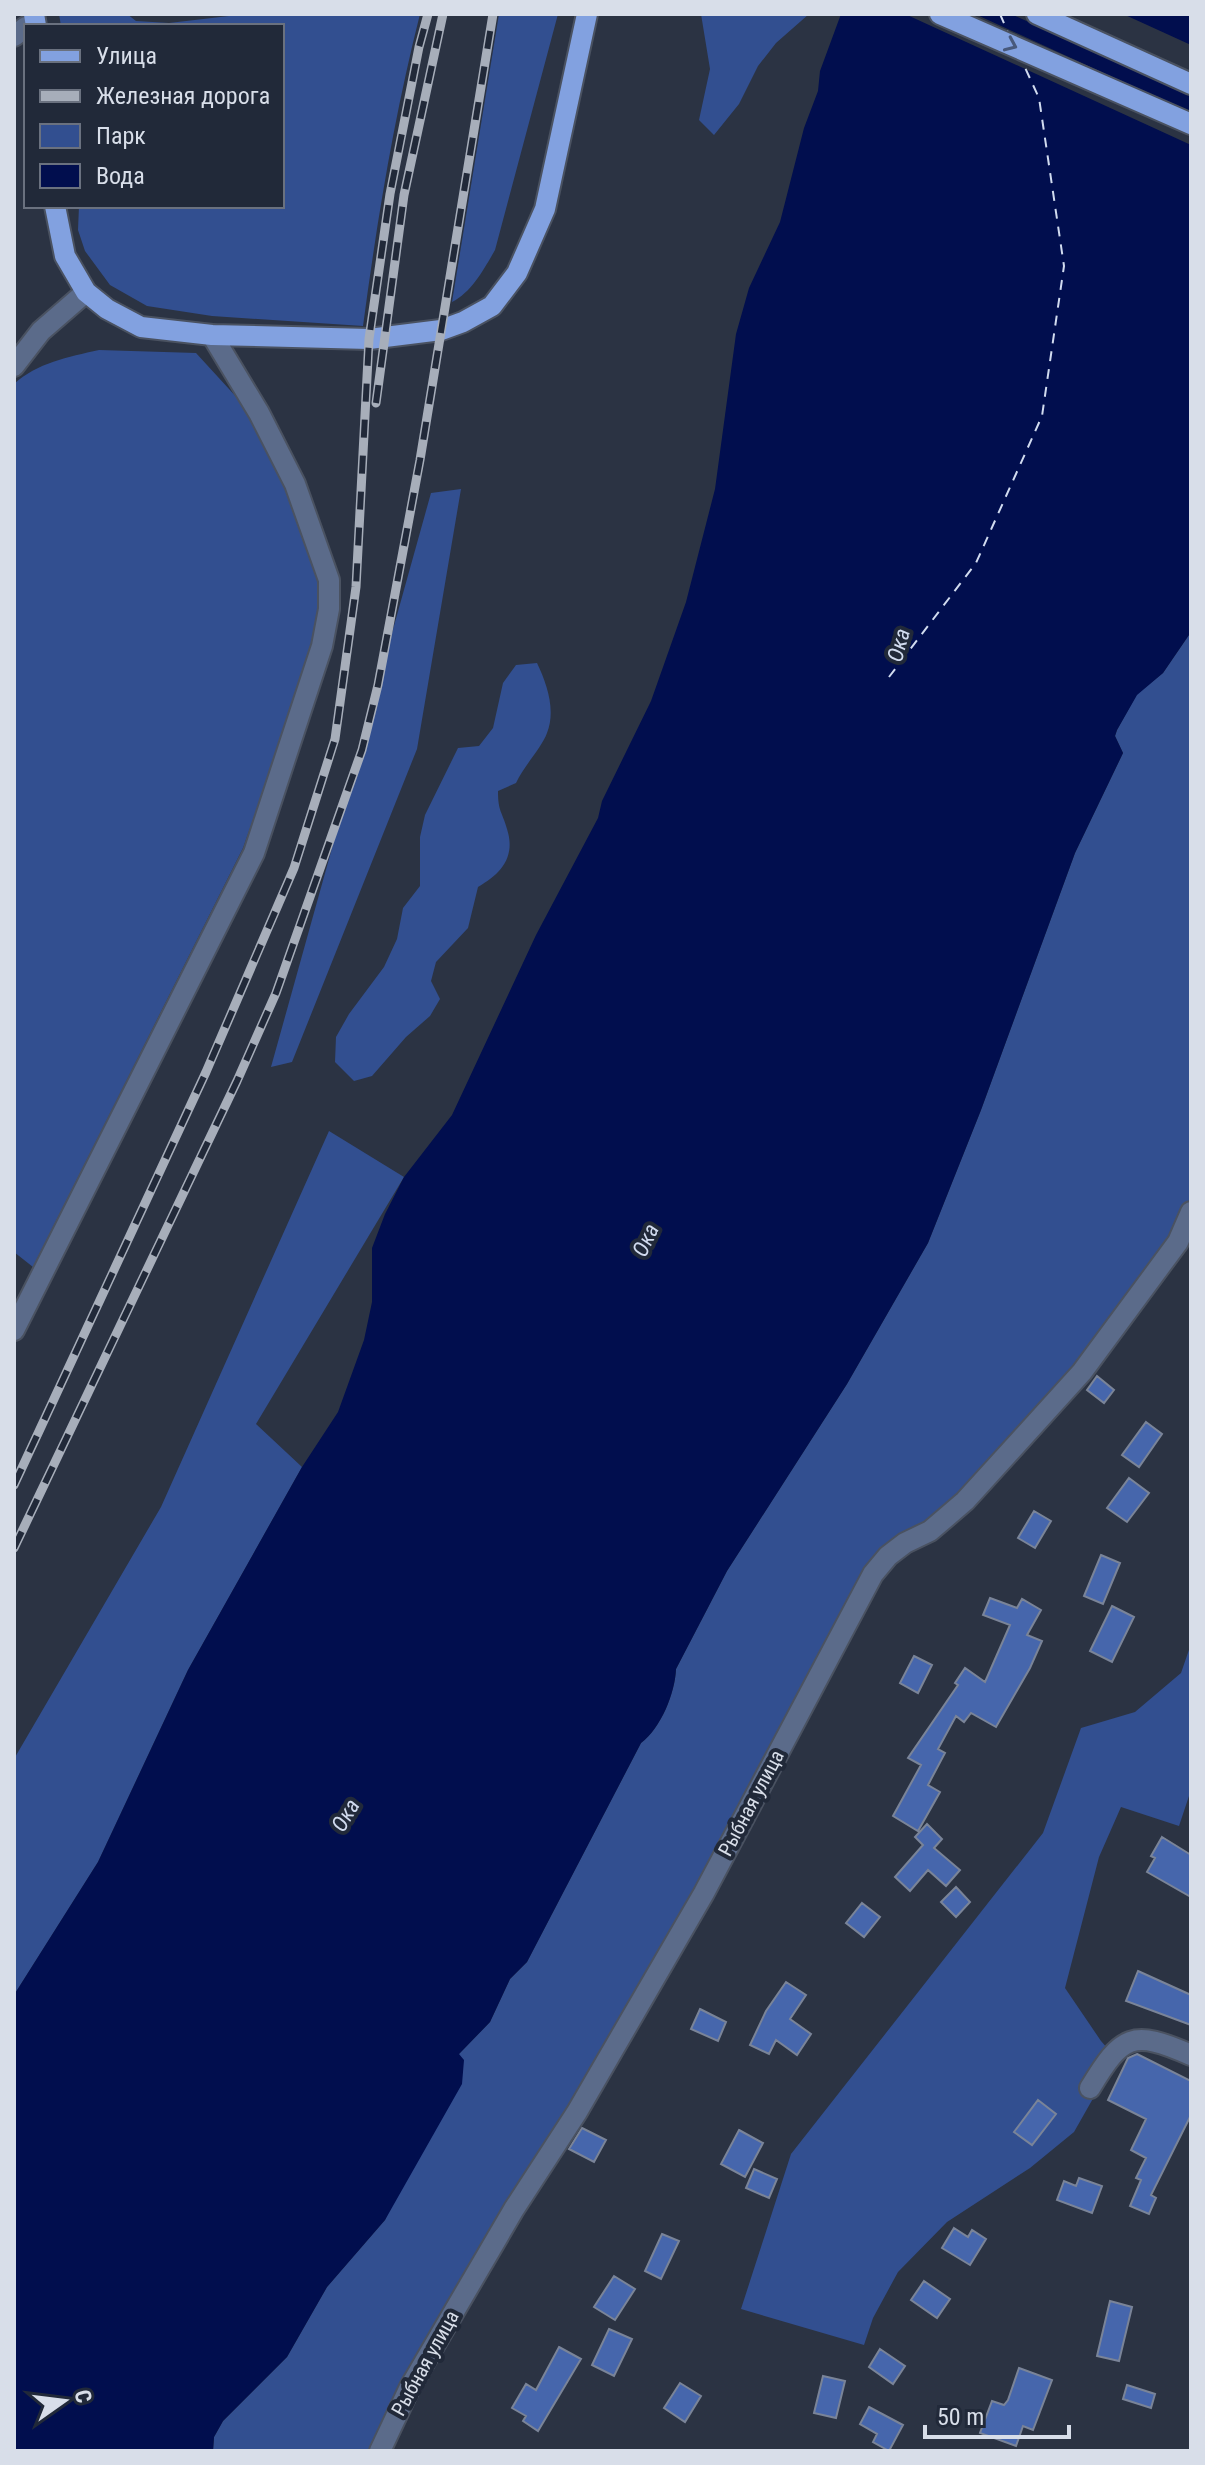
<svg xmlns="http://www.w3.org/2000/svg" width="1205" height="2465" viewBox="0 0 1205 2465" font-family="'Roboto Condensed',sans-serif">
<rect width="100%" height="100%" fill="#2b3343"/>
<path fill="#324f90" d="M 59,14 L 127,14 L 136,21 L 169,23 L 246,14 L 420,14 C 394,117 377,221 363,326 L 212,316 L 147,306 L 110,285 L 85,251 L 78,230 L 79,206 L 282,206 L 282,26 L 61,26 Z
M 499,14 L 558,14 L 495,250 C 484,269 472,292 452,302 Z
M 701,14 L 809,14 L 776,43 L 758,66 L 739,104 L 714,135 L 699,120 L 710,69 Z
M 99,350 L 196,353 L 251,413 L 286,482 L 320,580 L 323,613 L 316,642 L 243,848 L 33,1267 L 14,1252 L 14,384 C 37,363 68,357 99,350 Z
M 461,489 L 417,749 L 292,1062 L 271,1067 L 431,493 Z
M 1191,632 L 1191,1227 L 1088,1377 L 892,1560 L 415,2389 L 386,2451 L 213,2451 L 214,2437 L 223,2421 L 287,2357 L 327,2287 L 385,2220 L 458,2055 L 490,2022 L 510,1979 L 527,1962 L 641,1743 C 661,1728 675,1693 676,1669 L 727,1571 L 847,1384 L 928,1243 L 981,1110 L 1075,853 L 1123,753 L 1115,736 L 1117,730 L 1137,694 L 1163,673 Z
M 537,663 C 547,684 556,710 547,733 C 542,747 524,766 516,783 L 498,791 C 498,812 502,811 507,829 C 516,857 501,874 478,887 L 468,928 L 436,962 L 431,981 L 440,999 L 430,1016 L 406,1037 L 372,1076 L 354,1081 L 335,1062 L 336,1037 L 349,1014 L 384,967 L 397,939 L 403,908 L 420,886 L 420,837 L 425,815 L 458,748 L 479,746 L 493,728 L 503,683 L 516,665 Z
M 329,1131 L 404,1177 L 256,1424 L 302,1467 L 188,1670 L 98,1862 L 14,1995 L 14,1759 L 161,1507 Z
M 1191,1644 L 1191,1790 L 1179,1826 L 1121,1807 L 1099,1857 L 1065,1988 L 1101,2041 L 1116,2058 L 1074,2132 L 1030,2168 L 947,2222 L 898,2272 L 873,2318 L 864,2345 L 741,2309 L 791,2154 L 1043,1833 L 1081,1728 L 1135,1712 L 1181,1673 Z"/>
<path fill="#010e4e" d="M 841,14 L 1191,14 L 1191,632 L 1163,673 L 1137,695 L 1117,730 L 1115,736 L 1123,753 L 1075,853 L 981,1110 L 928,1243 L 847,1384 L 727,1571 L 676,1669 C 675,1693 661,1728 641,1743 L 527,1962 L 510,1979 L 490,2022 L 459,2054 L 464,2060 L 462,2084 L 385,2220 L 327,2287 L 287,2357 L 223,2421 L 214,2437 L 213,2451 L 14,2451 L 14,1995 L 98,1862 L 188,1670 L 302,1467 L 338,1412 L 364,1340 L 372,1302 L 372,1248 L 385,1214 L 404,1177 L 452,1115 L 536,935 L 598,818 L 602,801 L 651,701 L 686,602 L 715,489 L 736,334 L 749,288 L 780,222 L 804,128 L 818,91 L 820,71 Z"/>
<path fill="#2b3343" d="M 905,14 L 975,14 L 1191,113 L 1191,145 Z
M 1011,14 L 1123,14 L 1191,45 L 1191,96 Z"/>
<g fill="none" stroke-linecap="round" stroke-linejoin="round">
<path stroke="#d1dbef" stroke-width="2" stroke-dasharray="10 8" stroke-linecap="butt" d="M 1000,14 L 1009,35
M 889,677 L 976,563 L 1042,416 L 1064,266 L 1039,98 L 1021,59"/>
</g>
<path fill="#4666ac" stroke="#7a8498" stroke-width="2" d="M 1097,1376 L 1114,1390 L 1104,1403 L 1087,1390 Z
M 1146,1422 L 1162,1434 L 1139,1467 L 1122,1455 Z
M 1129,1478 L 1149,1493 L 1127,1522 L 1107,1508 Z
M 1034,1511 L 1051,1521 L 1035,1548 L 1018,1538 Z
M 1101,1555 L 1120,1563 L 1103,1604 L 1084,1596 Z
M 990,1598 L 1017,1608 L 1022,1599 L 1041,1610 L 1027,1635 L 1042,1641 L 1030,1668 L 996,1727 L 971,1713 L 964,1722 L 956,1716 L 938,1749 L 945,1753 L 928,1785 L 940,1792 L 918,1831 L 893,1816 L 921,1765 L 908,1758 L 958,1685 L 955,1683 L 965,1668 L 985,1682 L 1010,1625 L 983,1615 Z
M 1112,1606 L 1134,1617 L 1112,1662 L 1090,1651 Z
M 914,1656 L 932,1665 L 918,1693 L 900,1683 Z
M 927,1824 L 942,1839 L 934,1848 L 960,1870 L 946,1886 L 928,1870 L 910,1891 L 895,1877 L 923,1845 L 915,1837 Z
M 1162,1837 L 1191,1855 L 1191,1897 L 1147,1872 L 1155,1858 L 1151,1856 Z
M 956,1887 L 970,1902 L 956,1917 L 941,1902 Z
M 862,1903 L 880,1917 L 864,1937 L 846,1923 Z
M 1138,1971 L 1191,1995 L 1191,2025 L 1126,2001 Z
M 786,1982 L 806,1995 L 790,2019 L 811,2034 L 797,2055 L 776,2040 L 769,2054 L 750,2045 L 766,2011 Z
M 700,2009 L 726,2022 L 718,2041 L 691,2029 Z
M 1137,2054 L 1191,2081 L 1191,2115 L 1151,2195 L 1156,2198 L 1149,2214 L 1130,2206 L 1141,2180 L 1136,2178 L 1146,2158 L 1131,2150 L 1146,2119 L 1108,2100 L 1128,2058 Z
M 1038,2100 L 1056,2114 L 1032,2145 L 1014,2132 Z
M 582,2128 L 606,2140 L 594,2162 L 569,2149 Z
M 739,2130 L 763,2143 L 745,2177 L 721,2164 Z
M 754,2169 L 777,2179 L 769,2198 L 746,2188 Z
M 1079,2178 L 1102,2186 L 1092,2213 L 1057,2200 L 1064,2181 L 1076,2186 Z
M 954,2228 L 968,2237 L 972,2230 L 986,2239 L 970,2265 L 942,2248 Z
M 662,2234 L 679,2241 L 661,2279 L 645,2271 Z
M 614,2276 L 635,2289 L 615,2320 L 594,2307 Z
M 924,2281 L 950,2299 L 937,2318 L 911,2300 Z
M 1110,2301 L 1132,2307 L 1119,2361 L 1097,2356 Z
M 609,2329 L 632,2339 L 614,2376 L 592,2365 Z
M 559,2347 L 581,2359 L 538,2431 L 523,2421 L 526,2416 L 512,2408 L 526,2384 L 536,2390 Z
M 880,2349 L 905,2366 L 893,2384 L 869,2367 Z
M 1019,2368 L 1052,2380 L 1033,2430 L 1023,2426 L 1016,2446 L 980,2433 L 992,2401 L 1004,2405 L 1008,2400 Z
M 823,2376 L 845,2381 L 836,2418 L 814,2413 Z
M 680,2383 L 701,2396 L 685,2422 L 664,2408 Z
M 1127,2385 L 1155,2394 L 1151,2408 L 1123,2399 Z
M 869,2407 L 903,2425 L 889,2451 L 873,2442 L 877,2434 L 860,2424 Z"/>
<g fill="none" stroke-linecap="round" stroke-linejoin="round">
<g stroke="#4a5261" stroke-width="24">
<path id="minor" d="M 14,36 L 26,27
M 14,366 L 41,331 L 86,292
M 14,1330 L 254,853 L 322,646 L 329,609 L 329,580 L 295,484 L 259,413 L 212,335
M 1090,2088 C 1122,2035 1132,2029 1191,2055
M 380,2451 L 410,2387 L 514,2209 L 577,2112 L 704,1893 L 873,1574 L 888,1556 L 905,1543 L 930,1531 L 965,1501 L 1082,1372 L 1178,1242 L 1191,1212"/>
</g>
<g stroke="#4a5261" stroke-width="24">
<path id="major" d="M 34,14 L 36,26
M 940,14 L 1191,124
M 1037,14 L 1191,84
M 55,206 L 65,256 L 86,292 L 107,309 L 141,327 L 212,335 L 369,339 L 441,330 L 463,322 L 492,306 L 517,273 L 545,209 L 587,14"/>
</g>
<use href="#minor" stroke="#5b6b8a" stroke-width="20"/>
<use href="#major" stroke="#82a1e0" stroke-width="20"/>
<g stroke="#a7aeba" stroke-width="9">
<path id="rail" d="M 376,403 L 404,195 L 443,14
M 14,1485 L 206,1072 L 294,868 L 335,739 L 356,587 L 369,339 L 390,194 L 419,47 L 428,14
M 14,1548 L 237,1081 L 276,993 L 362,750 L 378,685 L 420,460 L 493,14"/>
</g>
<use href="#rail" stroke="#212939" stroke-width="6" stroke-dasharray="18" stroke-linecap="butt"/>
</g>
<defs><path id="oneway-chevron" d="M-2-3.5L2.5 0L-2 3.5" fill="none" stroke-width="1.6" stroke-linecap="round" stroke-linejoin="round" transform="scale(2)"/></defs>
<use stroke="#48597c" href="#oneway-chevron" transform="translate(1011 45) rotate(24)"/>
<g text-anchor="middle" stroke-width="8" stroke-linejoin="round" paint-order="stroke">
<g font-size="20" fill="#d8dee9" stroke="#212939">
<text transform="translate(751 1803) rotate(-62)" y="7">Рыбная улица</text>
<text transform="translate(425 2363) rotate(-61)" y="7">Рыбная улица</text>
</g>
<g font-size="22" font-style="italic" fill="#d1dbef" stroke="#212939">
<text transform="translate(898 645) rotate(-75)" y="8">Ока</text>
<text transform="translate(645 1240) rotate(-65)" y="8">Ока</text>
<text transform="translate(345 1815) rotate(-60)" y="8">Ока</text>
</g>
</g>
<rect width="1205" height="2465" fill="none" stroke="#d8dee9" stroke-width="32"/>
<rect x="24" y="24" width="260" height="184" fill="#212939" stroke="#6a717f" stroke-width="2"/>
<rect x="40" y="50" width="40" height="12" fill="#82a1e0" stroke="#6a717f" stroke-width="2"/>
<text x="96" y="64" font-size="24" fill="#d8dee9">Улица</text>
<rect x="40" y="90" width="40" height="12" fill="#a7aeba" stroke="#6a717f" stroke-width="2"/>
<text x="96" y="104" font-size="24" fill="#d8dee9">Железная дорога</text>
<rect x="40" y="124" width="40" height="24" fill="#324f90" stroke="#6a717f" stroke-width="2"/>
<text x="96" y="144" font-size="24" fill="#d8dee9">Парк</text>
<rect x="40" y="164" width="40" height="24" fill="#010e4e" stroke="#6a717f" stroke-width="2"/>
<text x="96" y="184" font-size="24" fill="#d8dee9">Вода</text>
<g transform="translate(64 2401) rotate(76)" stroke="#212939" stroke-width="6" paint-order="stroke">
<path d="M0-6L14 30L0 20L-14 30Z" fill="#d8dee9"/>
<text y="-12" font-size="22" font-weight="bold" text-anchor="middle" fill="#d8dee9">С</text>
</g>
<path d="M925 2425v12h144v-12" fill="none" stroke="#d8dee9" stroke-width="4"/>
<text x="937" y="2425" font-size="24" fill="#d8dee9" stroke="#212939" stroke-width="6" paint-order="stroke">50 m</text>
</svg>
